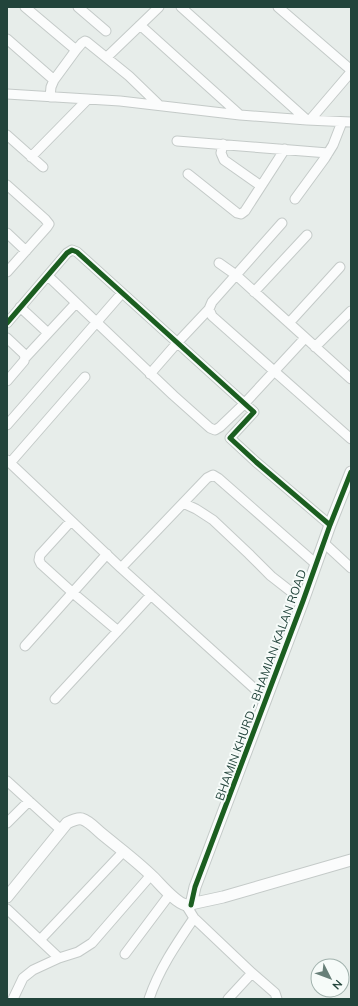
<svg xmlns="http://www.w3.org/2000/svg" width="358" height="1006" viewBox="0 0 358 1006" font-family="Mulish,sans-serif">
<rect width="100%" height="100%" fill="#e7edea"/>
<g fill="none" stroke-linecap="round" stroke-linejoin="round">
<g stroke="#c4cac8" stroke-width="11">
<path id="minor" d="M 25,7 L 76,50 L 82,43 L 85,41 L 87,42 L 129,76 L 159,105
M 78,7 L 106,31
M 181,7 L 307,120
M 278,7 L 351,70
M 140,25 L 240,115
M 7,39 L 54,80
M 107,57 L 159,7
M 7,94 L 120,101 L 240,115 L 307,120 L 351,122
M 50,97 L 51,87 L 54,80 L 76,50
M 310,120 L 351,72
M 7,135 L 43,167
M 177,141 L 328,153
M 223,144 L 221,153 L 224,160 L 261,186
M 31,157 L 87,100
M 188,174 L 237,213 L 241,214 L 245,211 L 285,149
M 7,185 L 45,219 L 49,224 L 47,227 L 7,272
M 295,199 L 325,158 L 333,145 L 342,122
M 282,223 L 212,302 L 209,309 L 212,316 L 351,439
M 7,233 L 26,251
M 219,263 L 236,275 L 351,379
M 48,276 L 173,395 L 210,428 L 215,430 L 220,427 L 244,404 L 305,338
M 254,292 L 307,235
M 20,307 L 48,333
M 7,323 L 67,253 L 72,250 L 77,252 L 254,412 L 230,438 L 256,462 L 330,525
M 289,323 L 340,267
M 7,338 L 24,354 L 25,358 L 24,361 L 7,381
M 315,347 L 351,311
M 25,358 L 76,303
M 150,374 L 177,343 L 209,309
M 7,425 L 122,293
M 7,460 L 121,568 L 266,699
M 10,463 L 85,377
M 183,503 L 196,509 L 213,520 L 249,554 L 271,576 L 303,601
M 71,521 L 40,555 L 39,560 L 41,564 L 73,593 L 118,631
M 324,543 L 351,568
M 121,568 L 207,478 L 213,475 L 218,478 L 316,564
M 25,646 L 107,554
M 55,699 L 151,595
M 7,781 L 61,830
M 7,823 L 29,801
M 186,905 L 194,918 L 252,973 L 275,993 L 277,999
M 7,909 L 59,958
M 40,940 L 124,851
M 125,954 L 170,894
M 13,999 L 23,978 L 33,970 L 59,958 L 78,952 L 92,943 L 151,875
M 149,999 C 159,969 177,943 194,918
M 228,999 L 252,973"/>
</g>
<g stroke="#c4cac8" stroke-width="13">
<path id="tertiary" d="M 7,897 L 67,823 C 71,821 77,818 82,819 C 89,821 96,829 102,834 C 119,848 138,862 154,878 C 161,885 176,903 186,905 L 223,897 L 351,860
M 191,905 L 195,887 L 303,601 L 330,525 L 351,472"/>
</g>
<use href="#minor" stroke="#fbfcfc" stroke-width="9"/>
<use href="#tertiary" stroke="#fbfcfc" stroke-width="11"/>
<g stroke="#f6fbf9" stroke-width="8">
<path id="cycleway" d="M 7,323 L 67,253 L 72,250 L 77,252 L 254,412 L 230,438 L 256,462 L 330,525
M 191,905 L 195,887 L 303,601 L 330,525 L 351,472"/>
</g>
<use href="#cycleway" stroke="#1b5e20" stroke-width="5"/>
</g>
<g text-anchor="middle" stroke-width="4" stroke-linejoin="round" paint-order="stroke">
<g font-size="12" fill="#22443b" stroke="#f6fbf9">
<text transform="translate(261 685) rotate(-70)" y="4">BHAMIN KHURD - BHAMIAN KALAN ROAD</text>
</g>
</g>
<rect width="358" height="1006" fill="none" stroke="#22443b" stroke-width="16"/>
<g transform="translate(330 978) rotate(132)"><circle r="19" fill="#f6fbf9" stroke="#a1b2ad"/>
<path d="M0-3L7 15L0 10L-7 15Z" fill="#677f78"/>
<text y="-6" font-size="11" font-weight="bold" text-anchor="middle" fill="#22443b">N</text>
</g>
</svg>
